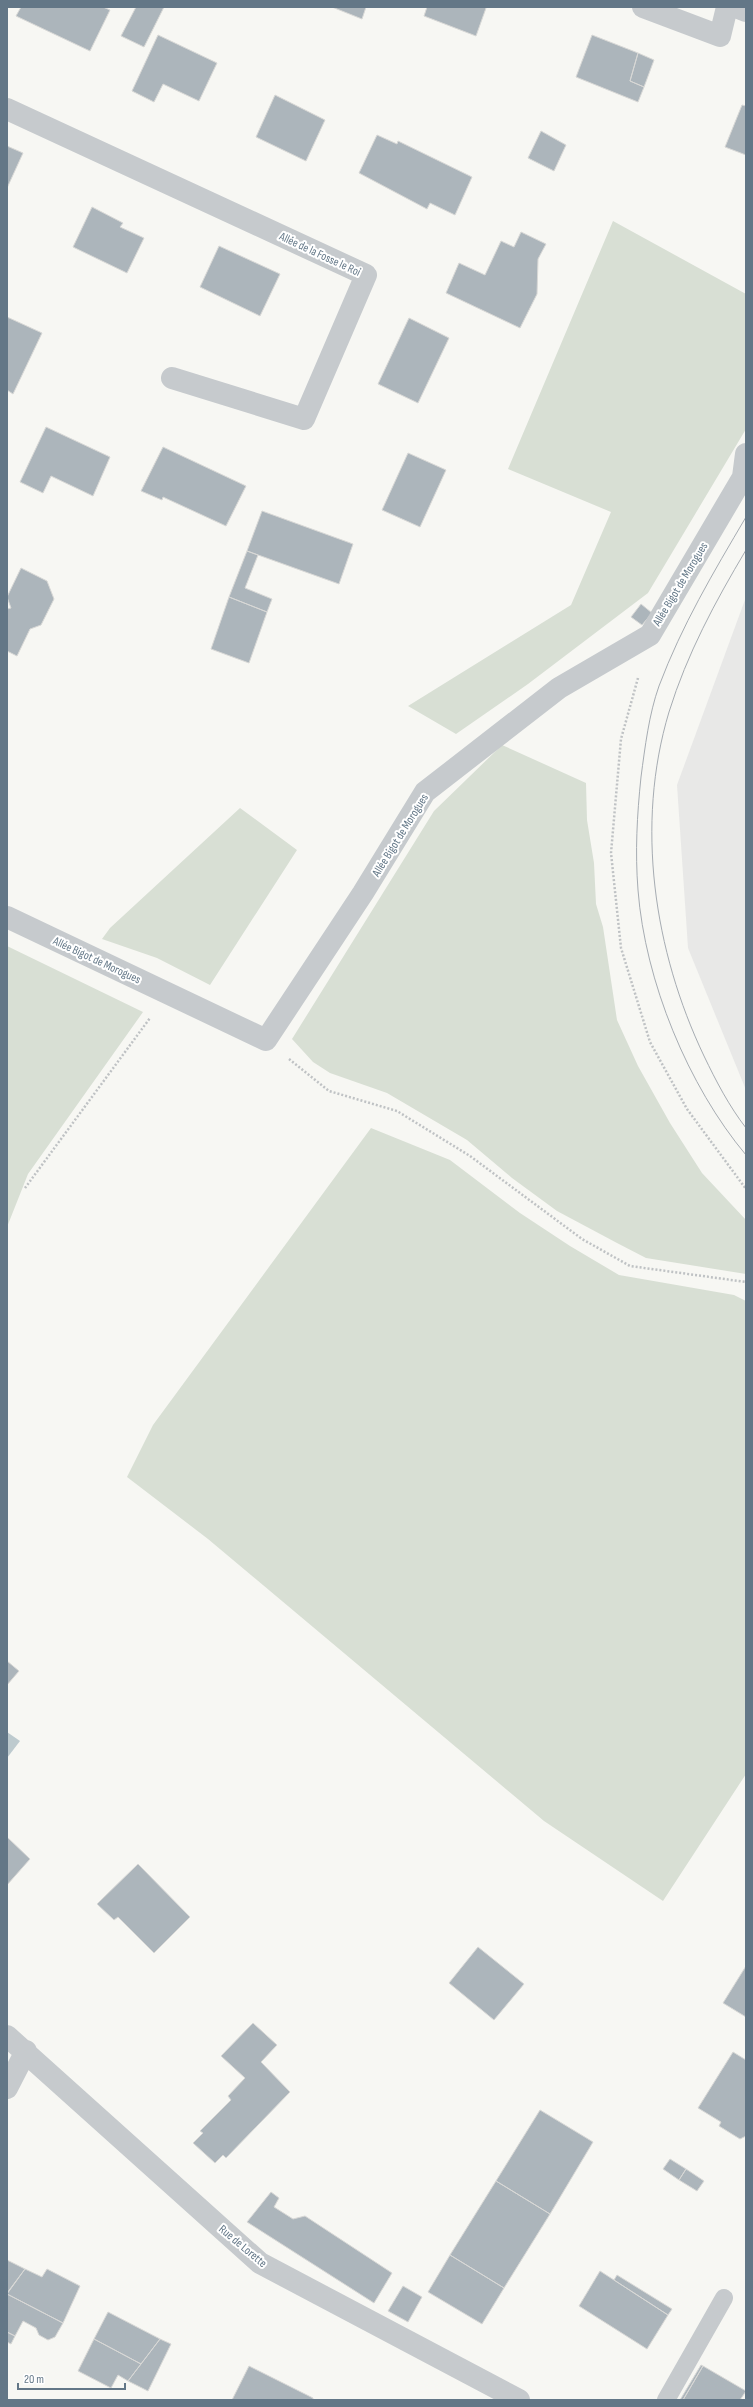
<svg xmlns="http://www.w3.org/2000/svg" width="753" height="2407" viewBox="0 0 753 2407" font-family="'Sofia Sans Condensed',sans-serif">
<rect width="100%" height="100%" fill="#f7f7f3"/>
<path fill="#e8e8e7" d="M 746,597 L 746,1090 L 688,948 L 677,785 Z"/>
<path fill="#d8dfd4" d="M 613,221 L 746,294 L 746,429 L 648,593 L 528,684 L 456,734 L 408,706 L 571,605 L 611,512 L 508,469 Z
M 502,745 L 586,783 L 587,820 L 594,863 L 596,904 L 603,927 L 617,1020 L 638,1066 L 670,1123 L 702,1173 L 746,1220 L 746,1274 L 646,1258 L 617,1243 L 557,1211 L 512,1178 L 467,1140 L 387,1093 L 330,1073 L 313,1062 L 292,1039 L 434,811 Z
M 240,808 L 297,850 L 210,985 L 157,958 L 102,939 L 110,928 Z
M 7,946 L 143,1012 L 28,1174 L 7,1227 Z
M 371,1128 L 450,1160 L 520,1213 L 570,1246 L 619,1275 L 734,1295 L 746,1301 L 746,1774 L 663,1901 L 544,1821 L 208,1539 L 127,1477 L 153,1425 Z"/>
<path fill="#bdcace" d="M 7,1732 L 20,1741 L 7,1758 Z"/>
<path fill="#acb5bb" stroke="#d8d8d6" d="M 21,7 L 103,7 L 110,10 L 90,51 L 16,16 Z
M 136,7 L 164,7 L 144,47 L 121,36 Z
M 332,7 L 366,7 L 362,19 Z
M 427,7 L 484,7 L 486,8 L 476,36 L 424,16 Z
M 158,35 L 217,63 L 199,101 L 163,84 L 154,102 L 132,91 Z
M 592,35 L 638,53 L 630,81 L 644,87 L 638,102 L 576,77 Z
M 638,53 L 654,60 L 644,87 L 630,81 Z
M 275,95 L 325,120 L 306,161 L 256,137 Z
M 742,105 L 746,106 L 746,155 L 725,147 Z
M 541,131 L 566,145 L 554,171 L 528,158 Z
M 377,135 L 397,144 L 398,141 L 472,177 L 455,215 L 430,203 L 427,209 L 359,173 Z
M 7,146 L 23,153 L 7,188 Z
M 92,207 L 123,223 L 120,227 L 144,238 L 127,273 L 73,247 Z
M 521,232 L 546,244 L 538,259 L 537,294 L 520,328 L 446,293 L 459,263 L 485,275 L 501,241 L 514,247 Z
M 219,246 L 280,274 L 260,316 L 200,287 Z
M 7,317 L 42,333 L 13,394 L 7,390 Z
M 409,318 L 449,338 L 418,403 L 378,384 Z
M 46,427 L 110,457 L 93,496 L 51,476 L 43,493 L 20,482 Z
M 163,447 L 246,486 L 226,526 L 163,497 L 162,500 L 141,491 Z
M 408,453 L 446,470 L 420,527 L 382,510 Z
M 262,511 L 353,544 L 339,584 L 247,551 Z
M 247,551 L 258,555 L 245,588 L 272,599 L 267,612 L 229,597 Z
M 21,568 L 47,581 L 54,599 L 41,625 L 30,629 L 17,656 L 7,651 L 7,609 L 11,608 L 7,597 Z
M 229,597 L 267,612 L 249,663 L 211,649 Z
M 641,604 L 652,613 L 642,625 L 631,617 Z
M 7,1661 L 19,1671 L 7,1685 Z
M 7,1837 L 30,1859 L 7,1885 Z
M 138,1864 L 190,1917 L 154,1953 L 118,1917 L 114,1920 L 97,1904 Z
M 478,1947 L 524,1984 L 494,2020 L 449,1983 Z
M 746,1966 L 746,2017 L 723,2003 Z
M 253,2023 L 277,2045 L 261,2062 L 290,2092 L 226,2158 L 223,2155 L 215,2163 L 193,2143 L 203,2133 L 200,2131 L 231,2100 L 228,2096 L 245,2078 L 221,2056 Z
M 733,2052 L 746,2060 L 746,2136 L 740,2139 L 719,2126 L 721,2122 L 698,2108 Z
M 540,2110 L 593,2142 L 550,2214 L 496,2181 Z
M 670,2159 L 686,2169 L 679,2180 L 663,2169 Z
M 686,2169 L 704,2181 L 697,2191 L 679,2180 Z
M 496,2181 L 550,2214 L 504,2288 L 450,2255 Z
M 271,2192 L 279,2198 L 274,2207 L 293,2219 L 305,2216 L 392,2273 L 374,2303 L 247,2222 Z
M 450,2255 L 504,2288 L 482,2324 L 428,2292 Z
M 7,2260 L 25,2269 L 7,2293 Z
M 25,2269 L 42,2277 L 47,2269 L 80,2286 L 63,2323 L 7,2294 Z
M 600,2271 L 668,2315 L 647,2349 L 579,2306 Z
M 617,2275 L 672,2309 L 668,2315 L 614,2280 Z
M 403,2286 L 422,2297 L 408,2322 L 388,2311 Z
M 7,2294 L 63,2323 L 55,2337 L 48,2340 L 39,2335 L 36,2328 L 23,2321 L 15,2336 L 7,2332 Z
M 108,2312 L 160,2339 L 141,2364 L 94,2339 Z
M 7,2332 L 15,2336 L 11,2344 L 7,2342 Z
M 94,2339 L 141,2364 L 128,2381 L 118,2375 L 111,2388 L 78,2371 Z
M 160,2339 L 171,2344 L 148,2391 L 128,2381 Z
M 701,2365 L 703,2366 L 683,2400 L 680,2400 Z
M 249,2366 L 313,2398 L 313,2400 L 232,2400 Z
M 703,2366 L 746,2391 L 740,2400 L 683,2400 Z"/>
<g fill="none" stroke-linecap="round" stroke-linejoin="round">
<path stroke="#bfc2c4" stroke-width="2.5" stroke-dasharray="2 2" stroke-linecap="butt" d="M 638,678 L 621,739 L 611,853 L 621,948 L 650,1042 L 687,1109 L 746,1189
M 289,1059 L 329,1091 L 397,1111 L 470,1156 L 582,1239 L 630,1266 L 746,1282
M 25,1188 L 150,1018"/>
<path stroke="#c6cacd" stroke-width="18" d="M 666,2400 L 724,2298"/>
<path stroke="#c6cacd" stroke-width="22" d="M 7,917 L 266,1040 L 363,893 L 425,792 L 559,688 L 650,635 L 743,477 L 746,454"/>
<path stroke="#c6cacd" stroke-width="22" d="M 643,7 L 720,36 L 727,7
M 736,7 L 746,11
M 7,109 L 366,275 L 304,419 L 172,378
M 7,2036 L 260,2263 L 519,2400
M 7,2088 L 26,2051"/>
<path stroke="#a6acb2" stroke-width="1" d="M 746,517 C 713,573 682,625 659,686 C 649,714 645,747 641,777 C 637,815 635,852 638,890 C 645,981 688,1086 746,1155
M 746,550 C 715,602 687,654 669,712 C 635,825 654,951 704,1056 C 716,1081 729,1106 746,1128"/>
</g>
<g text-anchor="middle" stroke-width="4" stroke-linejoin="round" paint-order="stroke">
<g font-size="12" fill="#637787" stroke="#fff">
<text transform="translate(320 254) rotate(25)" y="4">Allée de la Fosse le Roi</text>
<text transform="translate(680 584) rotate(-59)" y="4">Allée Bigot de Morogues</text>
<text transform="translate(400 835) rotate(-58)" y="4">Allée Bigot de Morogues</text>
<text transform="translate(97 960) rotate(25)" y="4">Allée Bigot de Morogues</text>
<text transform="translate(243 2246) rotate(40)" y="4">Rue de Lorette</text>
</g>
</g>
<rect width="753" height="2407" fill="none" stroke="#637787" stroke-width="16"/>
<path d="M18 2383v6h107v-6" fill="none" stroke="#637787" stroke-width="2"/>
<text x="24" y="2383" font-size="12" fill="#637787" stroke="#ffffff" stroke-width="3" paint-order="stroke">20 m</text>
</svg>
